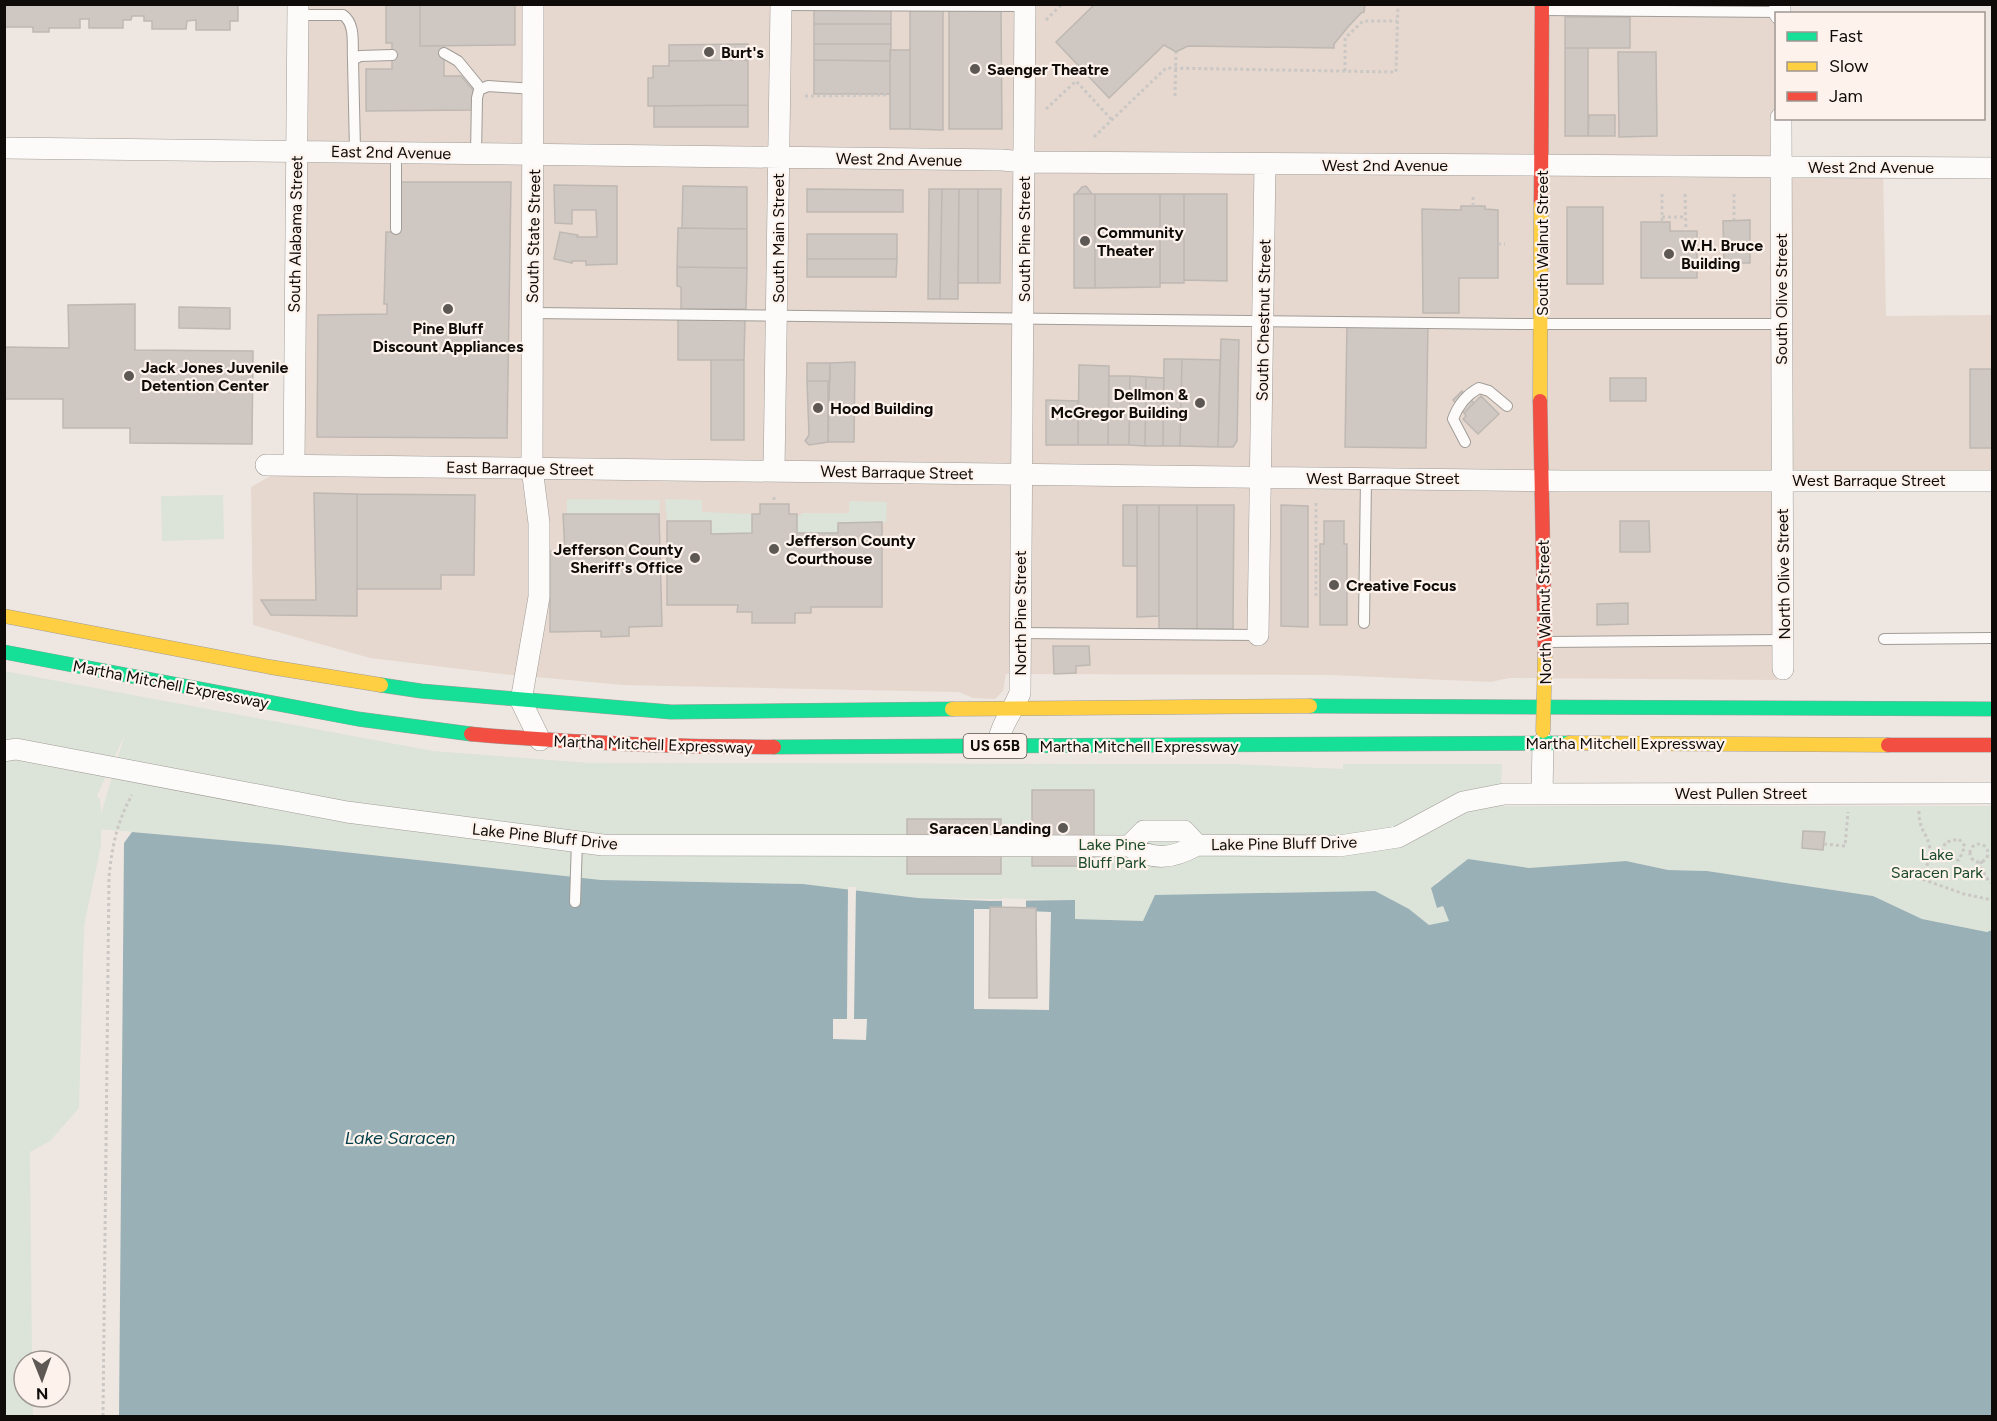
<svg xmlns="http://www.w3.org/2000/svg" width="1997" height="1421" viewBox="0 0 1997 1421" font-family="Figtree,sans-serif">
<rect width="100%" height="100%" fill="#eee7e1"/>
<path fill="#e6d8cf" d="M 302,5 L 1774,5 L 1775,174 L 1883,173 L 1886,316 L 1992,315 L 1992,488 L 1775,487 L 1778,680 L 1509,678 L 1491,682 L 1331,675 L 1006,674 L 1003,691 L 995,699 L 973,698 L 959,692 L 623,685 L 502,674 L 370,658 L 253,625 L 251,487 L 299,460 Z"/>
<path fill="#dce3d9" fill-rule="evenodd" d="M 223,495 L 224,539 L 162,541 L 161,496 Z
M 567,499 L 660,500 L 659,514 L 567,514 Z
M 665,499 L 702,500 L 702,512 L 752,514 L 752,533 L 711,534 L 710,521 L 667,521 Z
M 849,501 L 887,502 L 886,522 L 838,523 L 838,533 L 797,533 L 797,516 L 801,516 L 801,513 L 849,513 Z
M 4,671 L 433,751 L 589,763 L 1234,764 L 1343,769 L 1343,764 L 1502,764 L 1501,786 L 1496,787 L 1499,806 L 1992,806 L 1992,930 L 1988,932 L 1922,919 L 1873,896 L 1707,871 L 1668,870 L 1626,861 L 1529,868 L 1501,865 L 1445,877 L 1436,882 L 1437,908 L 1443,906 L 1449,922 L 1429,925 L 1409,909 L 1143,921 L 1074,919 L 1075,900 L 918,898 L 803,884 L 601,880 L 302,847 L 101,829 L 101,845 L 84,926 L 79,1108 L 50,1141 L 30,1152 L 32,1361 L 24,1361 L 24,1397 L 33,1397 L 33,1416 L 5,1416 ZM 124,736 L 124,737 L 101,814 L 100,799 L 97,796 Z"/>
<path fill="#99b1b6" d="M 132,832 L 280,845 L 601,880 L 803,884 L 918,898 L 990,901 L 1075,900 L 1075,919 L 1143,921 L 1155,895 L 1375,891 L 1409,909 L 1429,925 L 1449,921 L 1443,906 L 1437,908 L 1431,888 L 1468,859 L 1529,868 L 1626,861 L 1668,870 L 1707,871 L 1873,896 L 1922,919 L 1987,932 L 1992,930 L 1992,1416 L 119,1416 L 124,843 Z"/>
<path fill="#eee7e1" d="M 848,887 L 856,887 L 854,1019 L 867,1019 L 866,1040 L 833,1039 L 833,1019 L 847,1019 Z
M 1002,898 L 1026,899 L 1026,911 L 1051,912 L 1049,1010 L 974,1009 L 974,909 L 1002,909 Z"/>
<path fill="#cfc7c1" stroke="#beb8b3" stroke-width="1.5" d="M 4,4 L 238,4 L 238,21 L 230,21 L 230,30 L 196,30 L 196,20 L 187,21 L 186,29 L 152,29 L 152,21 L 144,21 L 144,16 L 132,16 L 131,20 L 123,20 L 123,28 L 89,28 L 89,19 L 80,19 L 80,28 L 49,28 L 49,32 L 33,32 L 33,27 L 4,27 Z
M 386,4 L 420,4 L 420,46 L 444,46 L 444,76 L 461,76 L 473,90 L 473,110 L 366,111 L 366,69 L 392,69 L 392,43 L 386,43 Z
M 420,4 L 515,4 L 515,45 L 420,46 Z
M 1095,4 L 1365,4 L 1364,12 L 1361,13 L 1348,27 L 1334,44 L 1334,48 L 1188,46 L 1176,52 L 1164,45 L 1109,98 L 1056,42 Z
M 949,8 L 1001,8 L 1002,129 L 949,129 Z
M 814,9 L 891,9 L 891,24 L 814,24 Z
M 910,9 L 943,9 L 943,130 L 910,129 Z
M 1565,17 L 1630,17 L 1630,48 L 1565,48 Z
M 814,24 L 891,24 L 891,44 L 814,44 Z
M 748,44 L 748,60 L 669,61 L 669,45 Z
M 814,44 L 891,44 L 890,61 L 814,60 Z
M 1565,48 L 1588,48 L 1588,136 L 1565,136 Z
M 890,50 L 910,50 L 910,129 L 890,129 Z
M 1618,52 L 1656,52 L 1657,136 L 1619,137 Z
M 748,60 L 748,105 L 648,106 L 648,78 L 653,78 L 653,66 L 669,66 L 669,61 Z
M 814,60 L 890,61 L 890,94 L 814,94 Z
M 748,105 L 748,127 L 654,127 L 654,106 Z
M 1589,115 L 1615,115 L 1615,136 L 1588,136 Z
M 401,182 L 511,182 L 507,438 L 317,437 L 318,315 L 387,314 L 387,304 L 384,304 L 386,232 L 400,232 Z
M 554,185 L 617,186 L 617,264 L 586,265 L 586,261 L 572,261 L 572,263 L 554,259 L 560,232 L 578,235 L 577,237 L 597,237 L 596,210 L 572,210 L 572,224 L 555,223 Z
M 683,186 L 747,187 L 747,229 L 682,228 Z
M 1086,186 L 1092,194 L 1076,194 L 1082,187 Z
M 807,189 L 903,190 L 903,212 L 807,212 Z
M 929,189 L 942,189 L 940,299 L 928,299 Z
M 942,189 L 959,189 L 958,299 L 940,299 Z
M 959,189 L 978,189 L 978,283 L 958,283 Z
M 978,189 L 1001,189 L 1000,283 L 978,283 Z
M 1074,194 L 1095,194 L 1095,288 L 1074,288 Z
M 1095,194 L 1160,194 L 1160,287 L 1095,288 Z
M 1160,194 L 1184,194 L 1184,283 L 1160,283 Z
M 1184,194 L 1227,194 L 1227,281 L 1184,280 Z
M 1461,206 L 1485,206 L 1485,209 L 1498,210 L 1498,278 L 1459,278 L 1459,313 L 1423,313 L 1422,209 L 1461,210 Z
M 1567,207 L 1603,207 L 1603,284 L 1567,284 Z
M 1750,220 L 1750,263 L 1724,263 L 1723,221 Z
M 1641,222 L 1670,222 L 1670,231 L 1697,231 L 1697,278 L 1641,278 Z
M 678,228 L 747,229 L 747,268 L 677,267 Z
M 807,234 L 897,234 L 897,259 L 807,259 Z
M 807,259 L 897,259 L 896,277 L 807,277 Z
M 677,267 L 747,268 L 746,309 L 681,309 L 681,287 L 677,286 Z
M 135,304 L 135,350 L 253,351 L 252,444 L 130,443 L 130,428 L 63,428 L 63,399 L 4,399 L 4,347 L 69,348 L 68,305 Z
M 179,307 L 230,308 L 230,329 L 179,328 Z
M 678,318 L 745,318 L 744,360 L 678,360 Z
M 1347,322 L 1428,323 L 1426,448 L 1345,447 Z
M 1221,339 L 1239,340 L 1237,441 L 1233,447 L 1218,447 Z
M 1164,359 L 1182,359 L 1180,446 L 1163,446 Z
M 1182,359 L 1220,360 L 1218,447 L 1180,446 Z
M 711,360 L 744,360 L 744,440 L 711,440 Z
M 855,362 L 854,442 L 828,442 L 830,363 Z
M 807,363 L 830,363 L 830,381 L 807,381 Z
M 1079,365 L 1109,366 L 1108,445 L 1078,445 Z
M 1970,369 L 1992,369 L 1992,448 L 1970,448 Z
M 1109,376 L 1130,376 L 1129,445 L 1108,445 Z
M 1130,376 L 1146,377 L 1145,446 L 1129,445 Z
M 1146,377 L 1164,378 L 1163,446 L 1145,446 Z
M 1610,378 L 1646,378 L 1646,401 L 1610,401 Z
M 807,381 L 828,381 L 828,442 L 809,445 L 805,441 L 809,435 Z
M 1462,391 L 1474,403 L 1464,413 L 1453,400 Z
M 1481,396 L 1499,414 L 1478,434 L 1463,419 L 1466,416 L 1464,413 Z
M 1046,400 L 1078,401 L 1078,445 L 1046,445 Z
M 314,493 L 357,494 L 357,616 L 271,615 L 261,600 L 316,600 Z
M 357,494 L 475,495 L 474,575 L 441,575 L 441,589 L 357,589 Z
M 760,504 L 789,504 L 789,514 L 797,514 L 797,533 L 838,533 L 838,523 L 882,522 L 882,607 L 811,607 L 811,613 L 795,613 L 795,623 L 752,623 L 752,612 L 737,612 L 738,605 L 667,605 L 667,521 L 711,521 L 711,534 L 752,533 L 752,514 L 760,514 Z
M 1123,505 L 1137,505 L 1137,566 L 1123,566 Z
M 1137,505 L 1159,505 L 1159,616 L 1137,617 Z
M 1159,505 L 1197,505 L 1197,629 L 1159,629 Z
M 1197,505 L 1234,505 L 1233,629 L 1197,629 Z
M 1281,505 L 1308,506 L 1308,627 L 1281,626 Z
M 563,514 L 659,514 L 662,626 L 629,627 L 629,636 L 601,637 L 601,631 L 550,632 L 550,551 L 565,552 Z
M 1324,521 L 1344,521 L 1344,544 L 1347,544 L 1347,625 L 1320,625 L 1320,544 L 1324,544 Z
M 1620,521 L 1649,521 L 1650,552 L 1620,552 Z
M 1628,603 L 1628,624 L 1597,625 L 1597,604 Z
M 1053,646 L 1089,646 L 1090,665 L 1076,666 L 1076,673 L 1054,674 Z
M 1032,790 L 1094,790 L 1094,866 L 1032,866 Z
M 907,819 L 1001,819 L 1001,874 L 907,874 Z
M 1803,831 L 1825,832 L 1823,850 L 1802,848 Z
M 990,907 L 1036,908 L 1037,998 L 989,998 Z"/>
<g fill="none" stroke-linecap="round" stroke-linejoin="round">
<g stroke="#a19c97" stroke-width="12">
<path id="lane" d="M 781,5 L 1025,6
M 1543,10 L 1780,12
M 297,15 L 343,15 C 356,24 352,45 353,60
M 444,53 L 458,61 L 481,89
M 355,151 L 353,60 L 360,56 L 392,55
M 476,153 L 477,98 L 479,90 L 488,86 L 534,89
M 396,229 L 396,152
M 532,313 L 1519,324 L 1781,324
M 1465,442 L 1453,419 C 1458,405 1466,395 1479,388 L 1489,391 L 1507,406
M 1364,623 L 1366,478
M 1019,633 L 1258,635
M 1884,639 L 1992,638
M 1547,642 L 1783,640
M 575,902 L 577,841"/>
</g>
<g stroke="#a19c97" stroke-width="22">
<path id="street" d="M 533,4 L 532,468 L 539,523 L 539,597 L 521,701 L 540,740
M 1780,4 L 1780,14
M 1781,118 L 1783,669
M 4,148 L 1002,160 L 1024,162 L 1992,168
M 294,464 L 298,4
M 266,465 L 1564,481 L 1992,481
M 774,471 L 781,4
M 1258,635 L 1265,164
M 997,746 C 1002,722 1011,715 1020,693 L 1025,4
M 4,751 L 16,749 L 347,812 L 603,845 L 1129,846 C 1154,861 1172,859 1197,845 L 1339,846 L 1398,837 L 1463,802 L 1504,794 L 1992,793
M 1542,794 L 1543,743
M 1129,846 L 1144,831 L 1184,831 L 1197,845"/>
</g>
<g stroke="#a19c97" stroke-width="15">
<path id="fast" d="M 4,652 L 358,719 L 471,734
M 381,685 L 421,691 L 671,712 L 952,709
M 1310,706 L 1992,709
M 774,747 L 1569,743"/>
</g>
<g stroke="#a19c97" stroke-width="15">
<path id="slow" d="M 1540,401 L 1541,200
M 4,616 L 270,667 L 381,685
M 952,709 L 1310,706
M 1543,731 L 1545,653
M 1569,743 L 1888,745"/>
</g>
<g stroke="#a19c97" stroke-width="15">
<path id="jam" d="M 1541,200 L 1542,4
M 1540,401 L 1545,653
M 471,734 C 572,743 673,747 774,747
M 1888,745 L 1992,745"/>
</g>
<path stroke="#cac7c5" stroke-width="3" stroke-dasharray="3 3" stroke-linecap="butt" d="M 1046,20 L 1062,4
M 1345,71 L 1345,38 L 1363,21 L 1397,21
M 805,96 L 888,95
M 1175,96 L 1176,52
M 1046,109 L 1076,81 L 1112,120
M 1094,137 L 1166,68 L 1396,72 L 1398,4
M 1662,194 L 1662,222
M 1685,194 L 1686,231
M 1734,194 L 1734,220
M 1473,206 L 1473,196
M 1662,217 L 1686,217
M 1498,244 L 1505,244
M 774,500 L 774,495
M 1316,596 L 1316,501
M 1919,811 C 1919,830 1925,830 1929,844 C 1932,855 1926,868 1922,879 L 1964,894 L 1992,900
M 1824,844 L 1845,846 L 1848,812
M1970 853a9 9 0 1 1 18 0a9 9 0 1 1-18 0Z
M 1929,853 L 1941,851 L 1946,842 L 1959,839 L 1965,846 L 1959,860 L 1949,860 L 1941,851
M 1981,861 L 1982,870 L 1990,883
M 103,1416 L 109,877 C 112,846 117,822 132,795"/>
<use href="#lane" stroke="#fcfbfa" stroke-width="10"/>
<use href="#street" stroke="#fcfbfa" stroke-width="21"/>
<use href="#fast" stroke="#16e098" stroke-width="14"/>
<use href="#slow" stroke="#ffcf43" stroke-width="14"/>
<use href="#jam" stroke="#f24e42" stroke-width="14"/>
</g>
<g fill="#5d5854" stroke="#fef3ec" stroke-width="2">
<circle cx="709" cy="52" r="6"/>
<circle cx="975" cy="69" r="6"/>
<circle cx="1085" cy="241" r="6"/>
<circle cx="1669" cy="254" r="6"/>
<circle cx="448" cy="309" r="6"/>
<circle cx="129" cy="376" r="6"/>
<circle cx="1200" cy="403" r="6"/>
<circle cx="818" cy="408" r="6"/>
<circle cx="774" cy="549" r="6"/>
<circle cx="695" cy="558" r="6"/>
<circle cx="1334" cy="585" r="6"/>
<circle cx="1063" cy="828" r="6"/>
</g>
<g text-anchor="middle" stroke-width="4.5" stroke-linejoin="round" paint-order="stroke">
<rect fill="#fef3ec" stroke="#57514c" stroke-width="1.5" x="963.5" y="734" width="63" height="24" rx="4.5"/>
<g font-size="15" font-weight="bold" fill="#0f0b08">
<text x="995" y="751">US 65B</text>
</g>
<g font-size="16" font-weight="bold" fill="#0f0b08" stroke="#fef3ec" text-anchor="start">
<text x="721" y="58">Burt's</text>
<text x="987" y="75">Saenger Theatre</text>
<text x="1097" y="238">Community<tspan x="1097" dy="18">Theater</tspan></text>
<text x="1681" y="251">W.H. Bruce<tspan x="1681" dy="18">Building</tspan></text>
<text x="448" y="334" text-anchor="middle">Pine Bluff<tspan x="448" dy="18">Discount Appliances</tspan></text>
<text x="141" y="373">Jack Jones Juvenile<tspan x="141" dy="18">Detention Center</tspan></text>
<text x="1188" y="400" text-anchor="end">Dellmon &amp;<tspan x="1188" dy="18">McGregor Building</tspan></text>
<text x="830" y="414">Hood Building</text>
<text x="786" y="546">Jefferson County<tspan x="786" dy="18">Courthouse</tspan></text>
<text x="683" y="555" text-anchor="end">Jefferson County<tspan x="683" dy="18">Sheriff's Office</tspan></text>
<text x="1346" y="591">Creative Focus</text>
<text x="1051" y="834" text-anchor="end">Saracen Landing</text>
</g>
<g font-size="16" fill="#0f0b08" stroke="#fef3ec">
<text transform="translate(391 152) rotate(1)" y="6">East 2nd Avenue</text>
<text transform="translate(899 159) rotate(1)" y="6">West 2nd Avenue</text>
<text x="1385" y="171">West 2nd Avenue</text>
<text x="1871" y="173">West 2nd Avenue</text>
<text transform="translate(295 234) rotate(-89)" y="6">South Alabama Street</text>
<text transform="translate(533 236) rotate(-89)" y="6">South State Street</text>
<text transform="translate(778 238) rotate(-90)" y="6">South Main Street</text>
<text transform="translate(1024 239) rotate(-90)" y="6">South Pine Street</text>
<text transform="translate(1542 243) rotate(-90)" y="6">South Walnut Street</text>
<text transform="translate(1781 299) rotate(-90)" y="6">South Olive Street</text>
<text transform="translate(1263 320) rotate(-89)" y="6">South Chestnut Street</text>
<text transform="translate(520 468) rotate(1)" y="6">East Barraque Street</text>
<text transform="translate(897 472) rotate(1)" y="6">West Barraque Street</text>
<text x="1383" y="484">West Barraque Street</text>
<text x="1869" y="486">West Barraque Street</text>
<text transform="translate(1783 574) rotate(-91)" y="6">North Olive Street</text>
<text transform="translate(1544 612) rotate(-91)" y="6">North Walnut Street</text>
<text transform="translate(1020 613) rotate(-90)" y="6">North Pine Street</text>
<text transform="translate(171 684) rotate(11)" y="6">Martha Mitchell Expressway</text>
<text x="1625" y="749">Martha Mitchell Expressway</text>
<text transform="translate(653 744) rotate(2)" y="6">Martha Mitchell Expressway</text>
<text x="1139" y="752">Martha Mitchell Expressway</text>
<text x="1741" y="799">West Pullen Street</text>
<text transform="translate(545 836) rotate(6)" y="6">Lake Pine Bluff Drive</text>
<text transform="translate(1284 843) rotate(-1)" y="6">Lake Pine Bluff Drive</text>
</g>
<g font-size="16" fill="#1c4b2c" stroke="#fef3ec">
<text x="1112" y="850">Lake Pine<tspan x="1112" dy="18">Bluff Park</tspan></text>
<text x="1937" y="860">Lake<tspan x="1937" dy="18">Saracen Park</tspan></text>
</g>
<g font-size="18" font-style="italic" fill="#023e4a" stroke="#fef3ec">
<text x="400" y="1144">Lake Saracen</text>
</g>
</g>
<rect width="1997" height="1421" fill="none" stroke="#0f0b08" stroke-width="12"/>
<rect x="1775" y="12" width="210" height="108" fill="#fef3ec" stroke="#9e9691" stroke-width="1.5"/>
<rect x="1787" y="32" width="30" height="9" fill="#16e098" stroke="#9e9691" stroke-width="1.5"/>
<text x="1829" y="42" font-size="18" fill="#0f0b08">Fast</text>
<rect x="1787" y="62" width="30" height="9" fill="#ffcf43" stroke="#9e9691" stroke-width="1.5"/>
<text x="1829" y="72" font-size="18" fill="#0f0b08">Slow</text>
<rect x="1787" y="92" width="30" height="9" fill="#f24e42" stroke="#9e9691" stroke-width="1.5"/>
<text x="1829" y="102" font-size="18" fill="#0f0b08">Jam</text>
<g transform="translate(42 1379) rotate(179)"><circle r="28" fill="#fef3ec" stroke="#9e9691" stroke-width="1.5"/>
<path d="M0-4.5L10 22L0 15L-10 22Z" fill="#5d5854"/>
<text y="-9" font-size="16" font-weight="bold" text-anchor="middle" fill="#0f0b08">N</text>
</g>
</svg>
